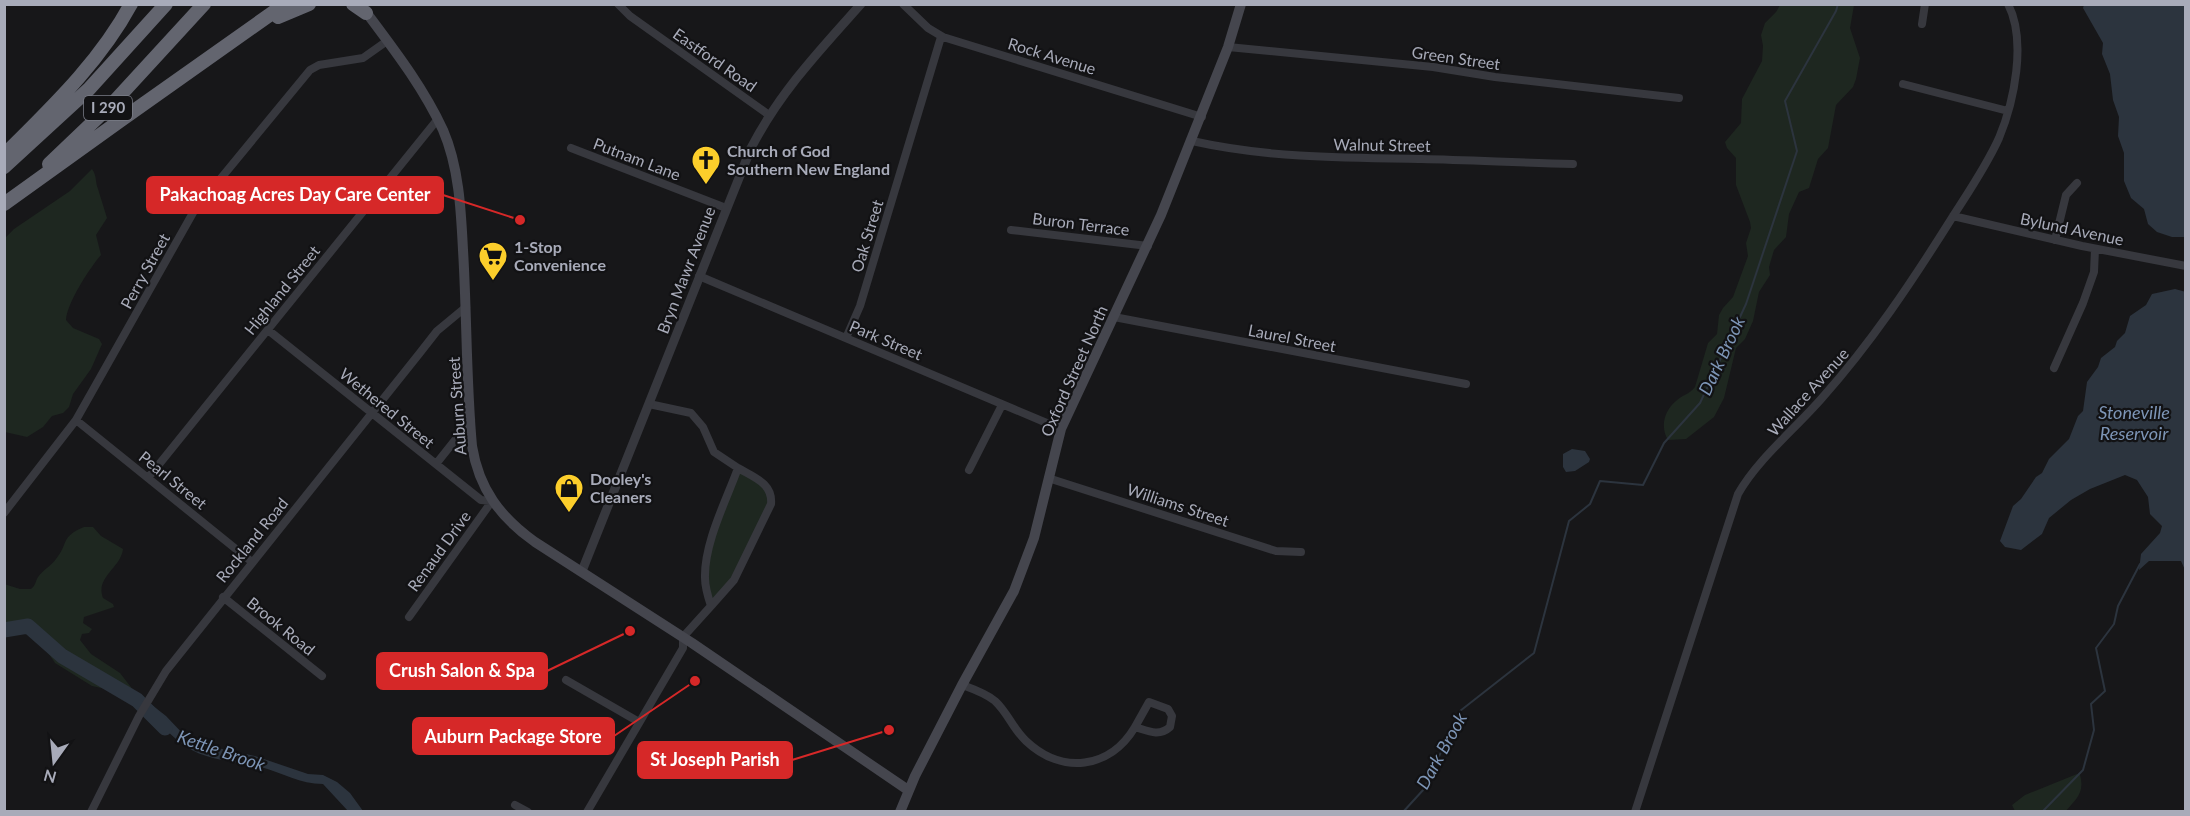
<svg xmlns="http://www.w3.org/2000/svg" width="2190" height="816" viewBox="0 0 2190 816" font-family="Lato,sans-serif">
<rect width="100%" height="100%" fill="#171719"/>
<path fill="#1e2720" d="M 1780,5 L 1854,5 L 1850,28 L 1860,58 L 1856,79 L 1853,87 L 1836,105 L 1828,148 L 1818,159 L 1809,188 L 1799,192 L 1789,214 L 1786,237 L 1774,250 L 1769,267 L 1770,275 L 1759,292 L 1753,321 L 1745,339 L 1736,348 L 1724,398 L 1714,417 L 1686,439 L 1668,440 C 1660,427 1664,411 1676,401 C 1682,395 1690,394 1695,387 L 1708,343 L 1717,334 L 1719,315 L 1723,308 L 1733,297 L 1748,256 L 1746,243 L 1751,228 L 1750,222 L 1736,185 L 1736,158 L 1727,148 L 1725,142 L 1741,123 L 1742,99 L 1762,61 L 1763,46 L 1761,35 L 1765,23 L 1776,12 Z
M 92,169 C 97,176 95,181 98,189 C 101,199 104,208 107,218 L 96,235 L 101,255 C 89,269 67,303 66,320 L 73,328 L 99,339 L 102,344 L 91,369 L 73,394 L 69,407 L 63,413 L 52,416 L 43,427 L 27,437 L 5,432 L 5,238 L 14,229 L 70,191 Z
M 738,468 L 754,477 L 771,497 L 732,583 L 711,606 L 707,558 Z
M 84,527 L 93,527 L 101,536 L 123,549 C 121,568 95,577 103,598 L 113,604 L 114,607 L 84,617 L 83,623 L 92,629 L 89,633 L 82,634 L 80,640 L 91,654 L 120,673 L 134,691 L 129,698 L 120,692 L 92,686 L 55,663 C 49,652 31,634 19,631 C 15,630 9,630 5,630 L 4,584 L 20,589 L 31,589 C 36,585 35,582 38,577 C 43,570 51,566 56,559 C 69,543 60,537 84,527 Z
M 2077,774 L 2080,775 C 2085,793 2076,799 2066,811 L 2015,811 L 2012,805 L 2025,795 Z"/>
<path fill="#2c343e" d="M 2084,5 L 2185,5 L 2185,237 L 2172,237 L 2157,232 L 2148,224 L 2144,209 L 2131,198 L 2124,181 L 2124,153 L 2118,136 L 2119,117 L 2113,100 L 2110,74 L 2102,54 L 2103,43 L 2083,8 Z
M 2175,289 L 2186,292 L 2185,589 L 2185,570 L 2181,561 L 2149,561 L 2139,570 L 2141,554 L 2160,533 L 2162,526 L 2150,514 L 2148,497 L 2137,480 L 2125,475 L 2090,489 L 2071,500 L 2049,518 L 2042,534 L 2021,550 L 2005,547 L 2000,541 L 2013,506 L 2021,499 L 2036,477 L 2042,473 L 2049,459 L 2069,439 L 2078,416 L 2083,411 L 2087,382 L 2098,367 L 2101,358 L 2115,347 L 2117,341 L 2125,333 L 2130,316 L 2146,305 L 2152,294 Z
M 1572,449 L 1585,451 L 1590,459 L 1589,462 L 1575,471 L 1566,472 L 1563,467 L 1563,454 Z
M 134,691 L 166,716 L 186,737 L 208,746 L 255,756 L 308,774 L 323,775 L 337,782 L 350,793 L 363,811 L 348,811 L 323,784 C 300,784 283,773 261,767 C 236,761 207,761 185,746 C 164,732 153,709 129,698 Z"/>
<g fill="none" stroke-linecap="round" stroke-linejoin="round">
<path stroke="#2c343e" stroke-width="2" d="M 1403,812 L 1424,789 L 1460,711 L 1534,653 L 1569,521 L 1590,504 L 1600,481 L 1643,485 L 1664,443 L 1700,403 L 1746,304 L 1797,151 L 1785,101 L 1836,11 L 1838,4
M 2042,812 L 2083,770 L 2094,730 L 2091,704 L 2105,691 L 2096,648 L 2114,624 L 2118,606 L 2140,564"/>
<path stroke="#2c343e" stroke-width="15" d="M 4,630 L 28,626 L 62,656 L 137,700 L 165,728"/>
<path stroke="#37383e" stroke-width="8" d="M 618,4 L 630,16 L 769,115
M 903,4 L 928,28 L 943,37 L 1202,117
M 1922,24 L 1925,4
M 1228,47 L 1433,67 L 1495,77 L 1679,98
M 1903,84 L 2008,111
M 1192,141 C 1268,158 1344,158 1421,159 C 1472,160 1522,163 1573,164
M 571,148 L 726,208
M 1953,216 L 2082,246 L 2186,266
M 1011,230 L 1148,246
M 2055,240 L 2066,195 L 2077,183
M 699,276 L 1061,429
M 1114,317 L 1466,384
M 268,330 L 481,500 L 492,501
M 846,338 L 860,306 L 941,37
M 2054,368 L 2083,303 L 2094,272 L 2095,249
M 649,404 L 691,413 L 703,427 L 714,452 L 738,468
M 76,420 L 252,562
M 436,464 L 471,420
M 969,470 L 1002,405
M 148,478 L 437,120
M 1048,478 L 1276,551 L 1301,552
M 4,513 L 76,420 L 194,211 L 310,70 L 319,65 L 363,58 L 387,41
M 223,597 L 322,676
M 409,617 L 492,501
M 566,680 L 639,722
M 962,685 C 973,689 985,693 995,701 C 1008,713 1013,729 1026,741 C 1062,775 1110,769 1135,727 C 1148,731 1159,737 1170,727 L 1172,716 L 1168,709 L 1149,702 L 1135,727
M 515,805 L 528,812
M 91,812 L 139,716 L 166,671 L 419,354 L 437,331 L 466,307
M 587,812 L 683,648 L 683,637 L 711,606 C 708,597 705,587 705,578 C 704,543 726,501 738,468 C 753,477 773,483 771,504 L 734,580 L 711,606
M 1635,812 L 1738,494 C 1758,459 1795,429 1822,398 C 1871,343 1911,283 1950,221 C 1967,194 1986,167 1999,138 C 2014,102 2027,41 2008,4"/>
<path stroke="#37383e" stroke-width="9" d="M 582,571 L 751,148 C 780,92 819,51 861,4"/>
<path stroke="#45464e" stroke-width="10" d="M 363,8 C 392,47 422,85 443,130 C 459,167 461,210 463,250 C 467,315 466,381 472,446 C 479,489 500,517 535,542 L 692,643 L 908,790
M 900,812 L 915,776 L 962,685 L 1014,591 L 1034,538 L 1061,429 L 1161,215 L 1228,47 L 1241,4"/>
<path stroke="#63656f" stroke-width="14" d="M 353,4 L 366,13
M 278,17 L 309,4
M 4,155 C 51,108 99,63 131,4
M 49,164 L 114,102 L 204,4
M 4,167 L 89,89 L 166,4
M 4,204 L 121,120 L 285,4"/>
</g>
<defs>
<g id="church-pin" transform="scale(1.5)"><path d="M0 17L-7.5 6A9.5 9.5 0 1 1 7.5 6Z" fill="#fcce2b" stroke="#121214"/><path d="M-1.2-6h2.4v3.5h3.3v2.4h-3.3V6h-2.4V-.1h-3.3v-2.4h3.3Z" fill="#111"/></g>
<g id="supermarket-pin" transform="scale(1.5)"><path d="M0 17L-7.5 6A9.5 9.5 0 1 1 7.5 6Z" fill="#fcce2b" stroke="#121214"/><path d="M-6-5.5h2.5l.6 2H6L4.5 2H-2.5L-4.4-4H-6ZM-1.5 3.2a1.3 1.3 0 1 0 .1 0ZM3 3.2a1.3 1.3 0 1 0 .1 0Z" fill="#111"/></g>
<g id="shop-pin" transform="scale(1.5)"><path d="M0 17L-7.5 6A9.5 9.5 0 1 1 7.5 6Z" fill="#fcce2b" stroke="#121214"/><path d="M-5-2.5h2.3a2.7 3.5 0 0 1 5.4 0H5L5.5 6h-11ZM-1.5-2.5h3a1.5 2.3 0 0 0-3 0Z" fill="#111"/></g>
</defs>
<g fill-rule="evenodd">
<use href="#church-pin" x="706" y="160"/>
<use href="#supermarket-pin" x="493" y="256"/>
<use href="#shop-pin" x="569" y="488"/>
</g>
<g text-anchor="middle" stroke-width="4.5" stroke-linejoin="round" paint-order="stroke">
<rect fill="#121214" stroke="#7b7d88" stroke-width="1.5" x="84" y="96" width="48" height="24" rx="4.5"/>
<g font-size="15" font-weight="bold" fill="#a8abb9">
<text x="108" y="113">I 290</text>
</g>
<g font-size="16" fill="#a8abb9" stroke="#121214">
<text transform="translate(1052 56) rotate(17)" y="6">Rock Avenue</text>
<text transform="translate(1456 58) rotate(8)" y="6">Green Street</text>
<text transform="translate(715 60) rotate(35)" y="6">Eastford Road</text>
<text transform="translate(1382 145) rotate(1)" y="6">Walnut Street</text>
<text transform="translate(637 159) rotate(21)" y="6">Putnam Lane</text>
<text transform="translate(1081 224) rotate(7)" y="6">Buron Terrace</text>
<text transform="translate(2072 229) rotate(12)" y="6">Bylund Avenue</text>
<text transform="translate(867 236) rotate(-73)" y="6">Oak Street</text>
<text transform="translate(686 270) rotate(-69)" y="6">Bryn Mawr Avenue</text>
<text transform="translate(145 271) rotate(-61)" y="6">Perry Street</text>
<text transform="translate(282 290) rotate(-51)" y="6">Highland Street</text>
<text transform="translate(1292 338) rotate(11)" y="6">Laurel Street</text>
<text transform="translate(886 340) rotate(23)" y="6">Park Street</text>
<text transform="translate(1074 371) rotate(-66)" y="6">Oxford Street North</text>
<text transform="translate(1808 392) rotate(-48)" y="6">Wallace Avenue</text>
<text transform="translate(457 406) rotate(-94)" y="6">Auburn Street</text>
<text transform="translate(387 408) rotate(39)" y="6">Wethered Street</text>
<text transform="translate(173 480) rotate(39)" y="6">Pearl Street</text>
<text transform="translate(1178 505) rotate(18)" y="6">Williams Street</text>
<text transform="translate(252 540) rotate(-51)" y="6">Rockland Road</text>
<text transform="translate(439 551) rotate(-54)" y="6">Renaud Drive</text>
<text transform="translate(281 626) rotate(39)" y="6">Brook Road</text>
</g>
<g font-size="16" font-weight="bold" fill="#a8abb9" stroke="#121214" text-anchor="start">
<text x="727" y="157">Church of God<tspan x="727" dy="18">Southern New England</tspan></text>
<text x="514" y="253">1-Stop<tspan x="514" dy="18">Convenience</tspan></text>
<text x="590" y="485">Dooley's<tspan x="590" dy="18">Cleaners</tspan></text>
</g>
<g font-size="18" font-style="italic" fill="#7d95b6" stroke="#121214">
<text transform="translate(1722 356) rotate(-65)" y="6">Dark Brook</text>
<text x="2134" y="419">Stoneville<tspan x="2134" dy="21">Reservoir</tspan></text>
<text transform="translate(221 751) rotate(19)" y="6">Kettle Brook</text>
<text transform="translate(1442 751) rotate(-61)" y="6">Dark Brook</text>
</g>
</g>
<path fill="none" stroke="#d62828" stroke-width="2" d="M520 220L443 195M630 631L547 671M695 681L614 736M889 730L792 760"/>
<g fill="#d62828" stroke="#121214" stroke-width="2">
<circle cx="520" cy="220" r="6"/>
<circle cx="630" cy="631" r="6"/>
<circle cx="695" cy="681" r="6"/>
<circle cx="889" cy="730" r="6"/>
</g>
<g fill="#d62828" stroke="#d62828" stroke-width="2">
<rect x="147" y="177" width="296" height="36" rx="6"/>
<rect x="377" y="653" width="170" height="36" rx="6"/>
<rect x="413" y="718" width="201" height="36" rx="6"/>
<rect x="638" y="742" width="154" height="36" rx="6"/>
</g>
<g font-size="18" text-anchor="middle" font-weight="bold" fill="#fff">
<text x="295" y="201">Pakachoag Acres Day Care Center</text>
<text x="462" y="677">Crush Salon &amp; Spa</text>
<text x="513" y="743">Auburn Package Store</text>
<text x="715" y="766">St Joseph Parish</text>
</g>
<rect width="2190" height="816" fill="none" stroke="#a8abb9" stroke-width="12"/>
<g transform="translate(54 762) rotate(195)" stroke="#121214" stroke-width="4.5" paint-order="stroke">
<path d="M0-4.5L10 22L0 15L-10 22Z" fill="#a8abb9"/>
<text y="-9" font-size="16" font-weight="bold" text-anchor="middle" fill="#a8abb9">N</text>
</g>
</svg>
